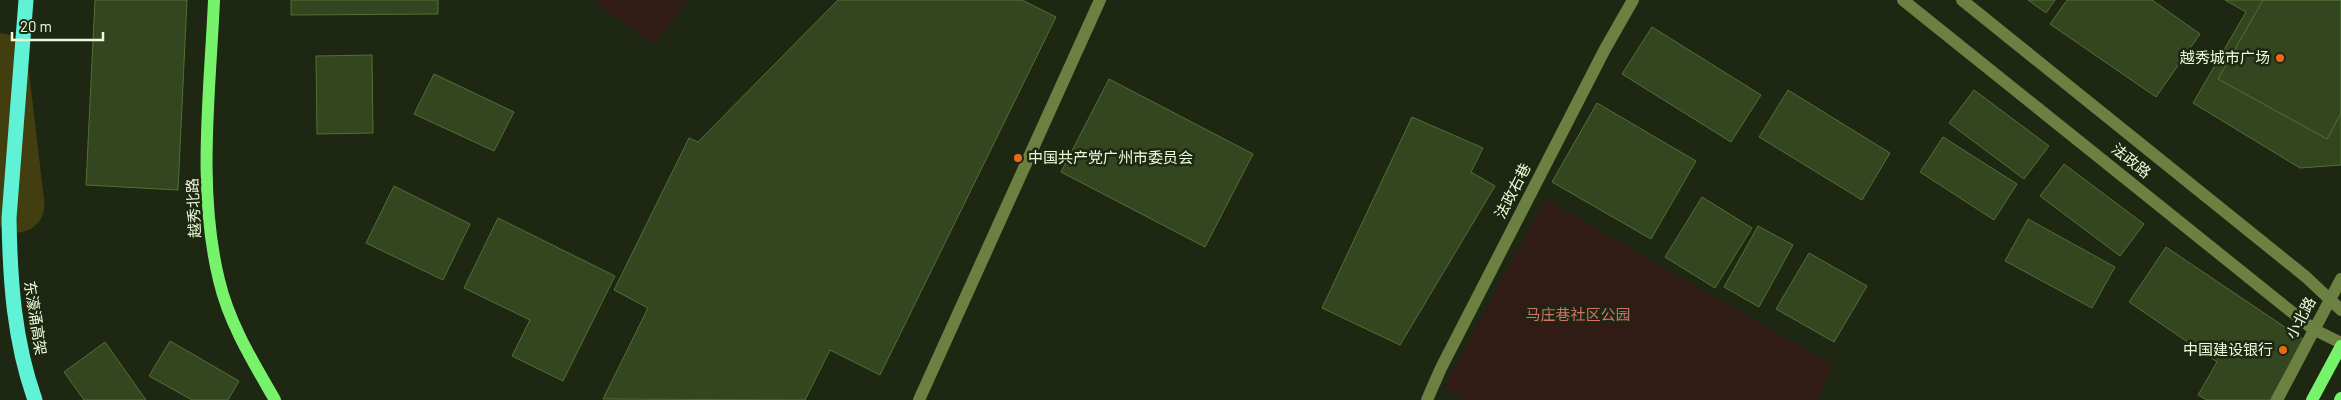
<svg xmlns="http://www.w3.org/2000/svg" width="2341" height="400" viewBox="0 0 2341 400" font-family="Barlow,'Noto Sans SC',sans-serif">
<rect width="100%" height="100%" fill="#1d2712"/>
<path fill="#301c15" d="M 598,0 L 688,0 L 654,45 L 596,3 Z
M 1545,199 L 1833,365 L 1817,400 L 1466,400 L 1443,389 Z"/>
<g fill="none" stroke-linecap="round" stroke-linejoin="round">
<path stroke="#423e0f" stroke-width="55" d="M 0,61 L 17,205"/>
</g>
<path fill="#33461f" stroke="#537033" d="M 95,0 L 187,0 L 178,190 L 86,185 Z
M 291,0 L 438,0 L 438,14 L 291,15 Z
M 838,0 L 1022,0 L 1056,17 L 880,375 L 830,350 L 805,400 L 603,399 L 648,308 L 614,290 L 689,138 L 698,142 Z
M 2028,0 L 2055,0 L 2046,13 Z
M 2067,0 L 2152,0 L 2200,34 L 2156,97 L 2050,24 Z
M 2225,0 L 2341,0 L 2341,165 L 2300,168 L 2193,103 L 2246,12 Z
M 2263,0 L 2341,0 L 2341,113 L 2327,139 L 2218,79 Z
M 1652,27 L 1761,95 L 1731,142 L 1622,74 Z
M 372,55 L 373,133 L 317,134 L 316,56 Z
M 434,74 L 514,112 L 494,151 L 414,114 Z
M 1109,79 L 1253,154 L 1205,247 L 1061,172 Z
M 1788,90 L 1890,153 L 1862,200 L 1759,137 Z
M 1974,90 L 2049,146 L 2024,179 L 1949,123 Z
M 1597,103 L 1696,161 L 1651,239 L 1552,182 Z
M 1412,117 L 1483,148 L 1471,172 L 1495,186 L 1400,345 L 1322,308 Z
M 1943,137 L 2017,184 L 1994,220 L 1920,172 Z
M 2064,164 L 2144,224 L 2120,256 L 2040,196 Z
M 394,186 L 470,224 L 443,280 L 366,243 Z
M 1702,197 L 1752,228 L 1715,288 L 1665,257 Z
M 498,218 L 615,276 L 563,381 L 512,356 L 530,320 L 464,288 Z
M 2028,219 L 2115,267 L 2092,308 L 2005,261 Z
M 1758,226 L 1793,245 L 1759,307 L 1724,287 Z
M 2166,247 L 2304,340 L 2270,400 L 2207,400 L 2198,395 L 2217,362 L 2129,302 Z
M 1809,253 L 1867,286 L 1834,342 L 1776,309 Z
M 170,341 L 239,381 L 228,400 L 192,400 L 149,376 Z
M 105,342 L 146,400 L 84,400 L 64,372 Z"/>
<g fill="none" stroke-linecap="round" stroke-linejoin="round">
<path stroke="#6c8141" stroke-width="12" d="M 1903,0 L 2313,329 L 2341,343
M 1962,0 L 2306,277 L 2341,310
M 919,400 L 1100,0
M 1427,400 L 1441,368 L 1605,49 L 1633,0
M 2277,400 L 2341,279"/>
<path stroke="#76f36b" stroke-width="12" d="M 214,0 C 210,92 197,190 219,280 C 229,323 253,362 275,400
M 2312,400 L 2341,346
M 2340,400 L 2341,398"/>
<path stroke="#5ff2d6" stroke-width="15" d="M 26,0 L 9,218 C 10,281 14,341 35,400"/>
</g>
<g fill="#ec6917" stroke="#1d2712" stroke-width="2">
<circle cx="2280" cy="58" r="5"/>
<circle cx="1018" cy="158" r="5"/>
<circle cx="2283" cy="350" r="5"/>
</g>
<g text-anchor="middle" stroke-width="5" stroke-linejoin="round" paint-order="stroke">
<g font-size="15" fill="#eefcda" stroke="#1d2712" text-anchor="end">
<text x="2270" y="63">越秀城市广场</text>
<text x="1028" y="163" text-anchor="start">中国共产党广州市委员会</text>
<text x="2273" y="355">中国建设银行</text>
</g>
<g font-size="15" fill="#eefcda" stroke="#1d2712">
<text transform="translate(2131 161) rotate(39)" y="5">法政路</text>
<text transform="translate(1513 191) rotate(-63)" y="5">法政右巷</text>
<text transform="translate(194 208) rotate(-93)" y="5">越秀北路</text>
<text transform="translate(35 318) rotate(81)" y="5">东濠涌高架</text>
<text transform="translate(2301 318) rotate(-62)" y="5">小北路</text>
</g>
<g font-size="15" fill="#d76f6b" stroke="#1d2712">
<text x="1578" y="320">马庄巷社区公园</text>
</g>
</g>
<path d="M12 32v8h91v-8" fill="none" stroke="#eefcda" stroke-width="2.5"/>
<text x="20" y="32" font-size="15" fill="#eefcda" stroke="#1d2712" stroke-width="4" paint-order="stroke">20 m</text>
</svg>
